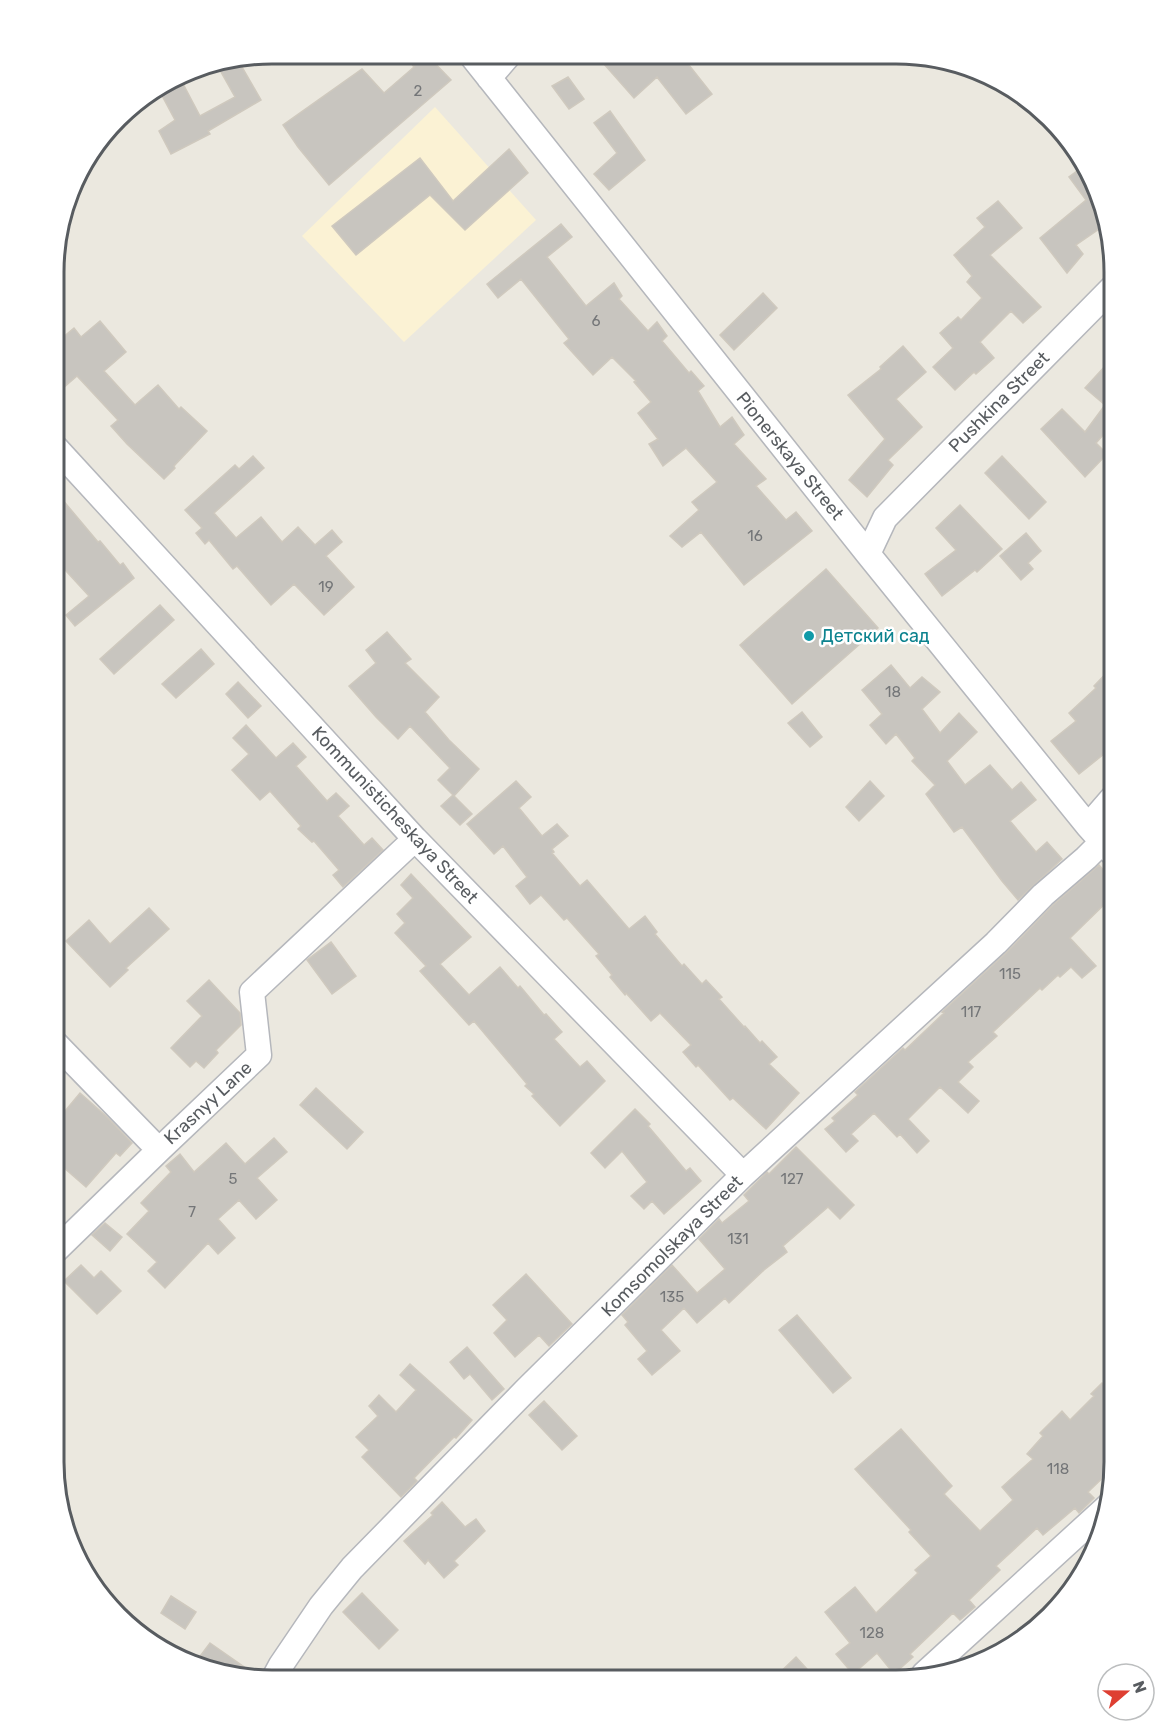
<svg xmlns="http://www.w3.org/2000/svg" width="1168" height="1734" viewBox="0 0 1168 1734" font-family="Rubik,sans-serif">
<rect width="100%" height="100%" fill="#ebe8df"/>
<path fill="#fbf2d4" d="M 435,107 L 536,220 L 404,342 L 302,236 Z"/>
<path fill="#c8c5bf" stroke="#cfc9be" stroke-width="1.5" d="M 404,54 L 426,54 L 451,80 L 329,185 L 298,147 L 283,125 L 362,69 L 384,93 L 414,67 Z
M 596,55 L 681,55 L 712,94 L 686,114 L 657,77 L 634,98 Z
M 238,60 L 261,100 L 208,131 L 210,134 L 171,154 L 159,131 L 175,120 L 159,90 L 180,78 L 200,116 L 235,97 L 216,63 Z
M 568,77 L 584,99 L 569,109 L 552,86 Z
M 610,111 L 645,160 L 609,190 L 594,174 L 617,153 L 594,123 Z
M 509,149 L 528,173 L 465,230 L 430,195 L 356,255 L 332,226 L 420,158 L 453,201 Z
M 1081,168 L 1097,188 L 1105,225 L 1076,245 L 1083,254 L 1067,273 L 1040,238 L 1086,200 L 1069,177 Z
M 998,201 L 1022,228 L 990,255 L 1041,307 L 1023,323 L 1011,311 L 980,342 L 994,358 L 976,374 L 974,372 L 955,390 L 933,367 L 953,348 L 940,333 L 958,317 L 961,320 L 982,298 L 967,282 L 972,276 L 954,255 L 985,227 L 977,218 Z
M 561,224 L 572,237 L 547,257 L 586,306 L 614,283 L 622,296 L 619,299 L 648,331 L 657,322 L 667,336 L 662,341 L 689,373 L 691,371 L 704,386 L 698,391 L 720,427 L 732,417 L 744,435 L 734,444 L 766,479 L 756,486 L 786,520 L 796,512 L 812,531 L 744,585 L 701,532 L 682,547 L 670,536 L 699,510 L 692,502 L 717,482 L 686,448 L 663,466 L 649,444 L 658,439 L 638,413 L 651,402 L 634,382 L 636,381 L 612,357 L 593,375 L 564,343 L 569,339 L 521,279 L 498,298 L 487,284 Z
M 763,293 L 777,308 L 734,350 L 720,335 Z
M 100,321 L 126,352 L 104,371 L 135,405 L 158,385 L 179,409 L 181,407 L 207,431 L 174,466 L 175,468 L 164,479 L 127,444 L 111,426 L 118,420 L 77,376 L 56,394 L 56,343 L 74,328 L 81,337 Z
M 903,346 L 926,372 L 896,399 L 922,427 L 888,460 L 893,465 L 867,497 L 849,480 L 885,439 L 848,395 L 881,369 L 880,367 Z
M 1106,365 L 1114,372 L 1114,423 L 1096,443 L 1107,454 L 1085,477 L 1041,429 L 1062,409 L 1085,432 L 1105,405 L 1085,388 Z
M 253,456 L 264,468 L 214,513 L 236,538 L 261,517 L 282,542 L 298,527 L 315,545 L 332,530 L 342,542 L 326,556 L 354,587 L 324,615 L 294,584 L 271,605 L 237,566 L 233,569 L 209,540 L 205,544 L 196,533 L 202,528 L 185,510 L 235,465 L 239,469 Z
M 1002,456 L 1046,502 L 1029,519 L 985,473 Z
M 56,492 L 98,542 L 100,541 L 120,565 L 123,563 L 134,578 L 75,626 L 66,615 L 89,596 L 55,559 Z
M 960,505 L 1002,549 L 977,572 L 975,570 L 942,596 L 925,574 L 956,550 L 936,528 Z
M 1026,533 L 1041,551 L 1028,563 L 1033,569 L 1021,580 L 1000,556 Z
M 826,569 L 878,628 L 792,704 L 740,645 Z
M 160,605 L 174,620 L 114,674 L 100,659 Z
M 387,632 L 411,659 L 405,663 L 439,697 L 425,712 L 449,740 L 479,769 L 454,796 L 438,780 L 450,768 L 410,726 L 398,739 L 376,717 L 349,686 L 376,663 L 366,650 Z
M 201,649 L 214,664 L 176,698 L 162,684 Z
M 891,665 L 910,688 L 922,677 L 940,692 L 922,709 L 940,733 L 959,713 L 977,732 L 947,761 L 965,785 L 990,765 L 1012,790 L 1021,782 L 1036,800 L 1010,821 L 1036,852 L 1047,842 L 1062,859 L 1018,900 L 1002,881 L 962,827 L 954,832 L 926,794 L 935,785 L 912,761 L 915,758 L 896,734 L 886,744 L 870,725 L 882,714 L 862,690 Z
M 1114,665 L 1114,746 L 1079,774 L 1051,741 L 1076,721 L 1069,713 L 1096,688 L 1094,686 Z
M 238,682 L 261,706 L 248,718 L 226,694 Z
M 802,712 L 822,737 L 810,747 L 788,723 Z
M 246,725 L 276,758 L 293,743 L 306,757 L 296,766 L 327,801 L 336,793 L 349,806 L 338,816 L 364,845 L 372,838 L 383,850 L 343,887 L 333,875 L 339,870 L 314,841 L 312,842 L 298,829 L 301,826 L 270,791 L 260,800 L 232,770 L 249,754 L 233,738 Z
M 516,781 L 531,797 L 519,808 L 542,836 L 557,824 L 568,836 L 552,849 L 554,852 L 552,853 L 580,886 L 587,880 L 629,929 L 645,916 L 657,932 L 655,934 L 682,966 L 684,964 L 702,984 L 706,980 L 722,997 L 719,999 L 744,1027 L 745,1026 L 760,1043 L 762,1041 L 777,1057 L 769,1064 L 799,1093 L 766,1129 L 733,1098 L 730,1100 L 698,1065 L 696,1067 L 683,1052 L 691,1045 L 660,1013 L 651,1021 L 626,993 L 625,995 L 610,977 L 612,975 L 596,956 L 599,954 L 567,918 L 564,920 L 541,895 L 530,904 L 516,886 L 527,877 L 503,846 L 494,854 L 467,824 Z
M 870,781 L 884,796 L 859,821 L 846,807 Z
M 453,795 L 472,814 L 460,825 L 441,806 Z
M 1099,865 L 1114,882 L 1114,895 L 1070,938 L 1096,966 L 1082,978 L 1071,967 L 1060,977 L 1058,975 L 1042,990 L 1040,988 L 993,1032 L 997,1036 L 968,1062 L 973,1067 L 958,1082 L 979,1101 L 968,1113 L 940,1087 L 908,1119 L 929,1141 L 917,1153 L 900,1134 L 897,1137 L 874,1113 L 851,1134 L 858,1141 L 846,1152 L 825,1129 L 835,1121 L 832,1118 L 858,1095 L 855,1092 L 903,1048 L 905,1050 L 944,1013 L 942,1012 L 1006,953 L 1053,905 Z
M 411,874 L 471,937 L 440,964 L 469,995 L 500,967 L 518,988 L 520,986 L 544,1015 L 546,1014 L 562,1032 L 554,1039 L 580,1067 L 587,1061 L 605,1081 L 560,1126 L 532,1096 L 534,1094 L 525,1086 L 527,1084 L 474,1021 L 469,1025 L 420,971 L 426,966 L 395,933 L 405,923 L 397,914 L 413,898 L 401,885 Z
M 149,908 L 169,929 L 126,968 L 128,970 L 110,987 L 66,941 L 89,920 L 110,944 Z
M 331,942 L 356,976 L 332,994 L 307,960 Z
M 209,980 L 240,1013 L 241,1025 L 216,1050 L 218,1053 L 204,1068 L 196,1061 L 190,1067 L 171,1048 L 202,1016 L 187,1001 Z
M 316,1088 L 363,1132 L 347,1149 L 300,1105 Z
M 80,1093 L 106,1116 L 132,1143 L 120,1156 L 116,1153 L 86,1187 L 63,1167 L 54,1176 L 55,1123 Z
M 635,1109 L 650,1124 L 648,1126 L 686,1171 L 690,1168 L 701,1181 L 664,1214 L 652,1201 L 644,1209 L 631,1196 L 647,1182 L 622,1151 L 605,1168 L 591,1153 Z
M 274,1138 L 287,1152 L 257,1178 L 277,1200 L 256,1219 L 239,1200 L 218,1219 L 235,1238 L 218,1254 L 208,1243 L 165,1288 L 148,1271 L 157,1262 L 127,1234 L 149,1211 L 141,1203 L 171,1172 L 166,1166 L 180,1154 L 194,1172 L 226,1143 L 245,1164 Z
M 796,1147 L 854,1205 L 840,1219 L 828,1207 L 783,1246 L 787,1252 L 764,1270 L 729,1303 L 725,1298 L 697,1323 L 684,1308 L 661,1330 L 680,1351 L 652,1375 L 638,1359 L 647,1351 L 625,1325 L 628,1322 L 622,1315 L 672,1265 L 697,1293 L 725,1269 L 699,1239 L 719,1219 L 722,1223 L 749,1201 L 744,1195 L 767,1172 L 769,1174 Z
M 105,1223 L 122,1237 L 110,1251 L 92,1235 Z
M 81,1265 L 94,1278 L 101,1271 L 121,1291 L 97,1314 L 64,1281 Z
M 526,1274 L 572,1324 L 549,1346 L 539,1335 L 515,1357 L 494,1333 L 507,1320 L 493,1305 Z
M 797,1315 L 851,1378 L 833,1393 L 779,1330 Z
M 467,1347 L 504,1389 L 492,1400 L 470,1374 L 464,1379 L 450,1362 Z
M 410,1364 L 472,1420 L 456,1438 L 454,1437 L 414,1478 L 417,1481 L 401,1497 L 362,1457 L 369,1450 L 356,1437 L 378,1416 L 369,1406 L 379,1395 L 396,1412 L 416,1390 L 400,1375 Z
M 1102,1383 L 1114,1394 L 1114,1467 L 1088,1492 L 1094,1498 L 1079,1513 L 1075,1508 L 1043,1535 L 1037,1528 L 996,1566 L 1000,1570 L 969,1600 L 975,1607 L 960,1620 L 953,1613 L 910,1654 L 913,1657 L 894,1674 L 877,1653 L 853,1674 L 836,1654 L 850,1643 L 825,1612 L 855,1587 L 876,1613 L 918,1573 L 915,1570 L 931,1556 L 909,1532 L 911,1530 L 855,1469 L 901,1429 L 952,1486 L 944,1494 L 980,1531 L 1013,1500 L 1002,1487 L 1033,1459 L 1027,1454 L 1043,1436 L 1040,1433 L 1062,1411 L 1070,1420 L 1094,1396 L 1091,1394 Z
M 544,1401 L 577,1436 L 562,1450 L 529,1415 Z
M 442,1502 L 465,1527 L 476,1519 L 485,1531 L 454,1561 L 458,1565 L 444,1578 L 428,1560 L 425,1564 L 404,1541 L 433,1515 L 431,1513 Z
M 362,1593 L 398,1630 L 379,1649 L 343,1612 Z
M 171,1596 L 196,1612 L 185,1629 L 161,1613 Z
M 210,1643 L 260,1678 L 244,1678 L 198,1659 Z
M 796,1657 L 817,1680 L 772,1680 Z"/>
<g fill="none" stroke-linecap="round" stroke-linejoin="round">
<g stroke="#b5b7bc" stroke-width="27">
<path id="minor" d="M 471,55 L 868,554 L 1088,826 L 1114,855
M 489,78 L 509,55
M 56,448 L 415,839 L 743,1175
M 868,554 L 885,518 L 1114,286
M 1088,826 L 1114,796
M 55,1043 L 159,1150
M 54,1252 L 159,1150 L 259,1055 L 252,992 L 415,839
M 924,1674 L 1108,1506
M 274,1678 L 281,1665 L 321,1606 L 352,1568 L 526,1390 L 743,1175 L 996,943 L 1043,895 L 1086,858 L 1102,842"/>
</g>
<use href="#minor" stroke="#fff" stroke-width="24"/>
</g>
<circle fill="#0f9aa8" stroke="#fff" stroke-width="2" cx="809" cy="636" r="6"/>
<g text-anchor="middle" stroke-width="5" stroke-linejoin="round" paint-order="stroke">
<g font-size="15" fill="#747678">
<text x="418" y="96">2</text>
<text x="596" y="326">6</text>
<text x="755" y="541">16</text>
<text x="326" y="592">19</text>
<text x="893" y="697">18</text>
<text x="1010" y="979">115</text>
<text x="971" y="1017">117</text>
<text x="233" y="1184">5</text>
<text x="792" y="1184">127</text>
<text x="192" y="1217">7</text>
<text x="738" y="1244">131</text>
<text x="672" y="1302">135</text>
<text x="1058" y="1474">118</text>
<text x="872" y="1638">128</text>
</g>
<g font-size="18" fill="#585c60" stroke="#fff">
<text transform="translate(999 402) rotate(-45)" y="6">Pushkina Street</text>
<text transform="translate(790 456) rotate(51)" y="6">Pionerskaya Street</text>
<text transform="translate(395 815) rotate(47)" y="6">Kommunisticheskaya Street</text>
<text transform="translate(208 1103) rotate(-43)" y="6">Krasnyy Lane</text>
<text transform="translate(672 1246) rotate(-45)" y="6">Komsomolskaya Street</text>
</g>
<g font-size="18" fill="#0d838f" stroke="#fff" text-anchor="start">
<text x="821" y="642">Детский сад</text>
</g>
</g>
<path d="M0 0H1168V1734H0ZM272 64H896A208 208 0 0 1 1104 272V1462A208 208 0 0 1 896 1670H272A208 208 0 0 1 64 1462V272A208 208 0 0 1 272 64Z" fill="#fff" fill-rule="evenodd"/>
<path fill="none" stroke="#585c60" stroke-width="3" d="M272 64H896A208 208 0 0 1 1104 272V1462A208 208 0 0 1 896 1670H272A208 208 0 0 1 64 1462V272A208 208 0 0 1 272 64Z"/>
<g transform="translate(1126 1692) rotate(70)"><circle r="28" fill="#ffffff" stroke="#bcbebf" stroke-width="1.5"/>
<path d="M0-4.5L10 22L0 15L-10 22Z" fill="#de3f32"/>
<text y="-9" font-size="16" font-weight="bold" text-anchor="middle" fill="#585c60">N</text>
</g>
</svg>
